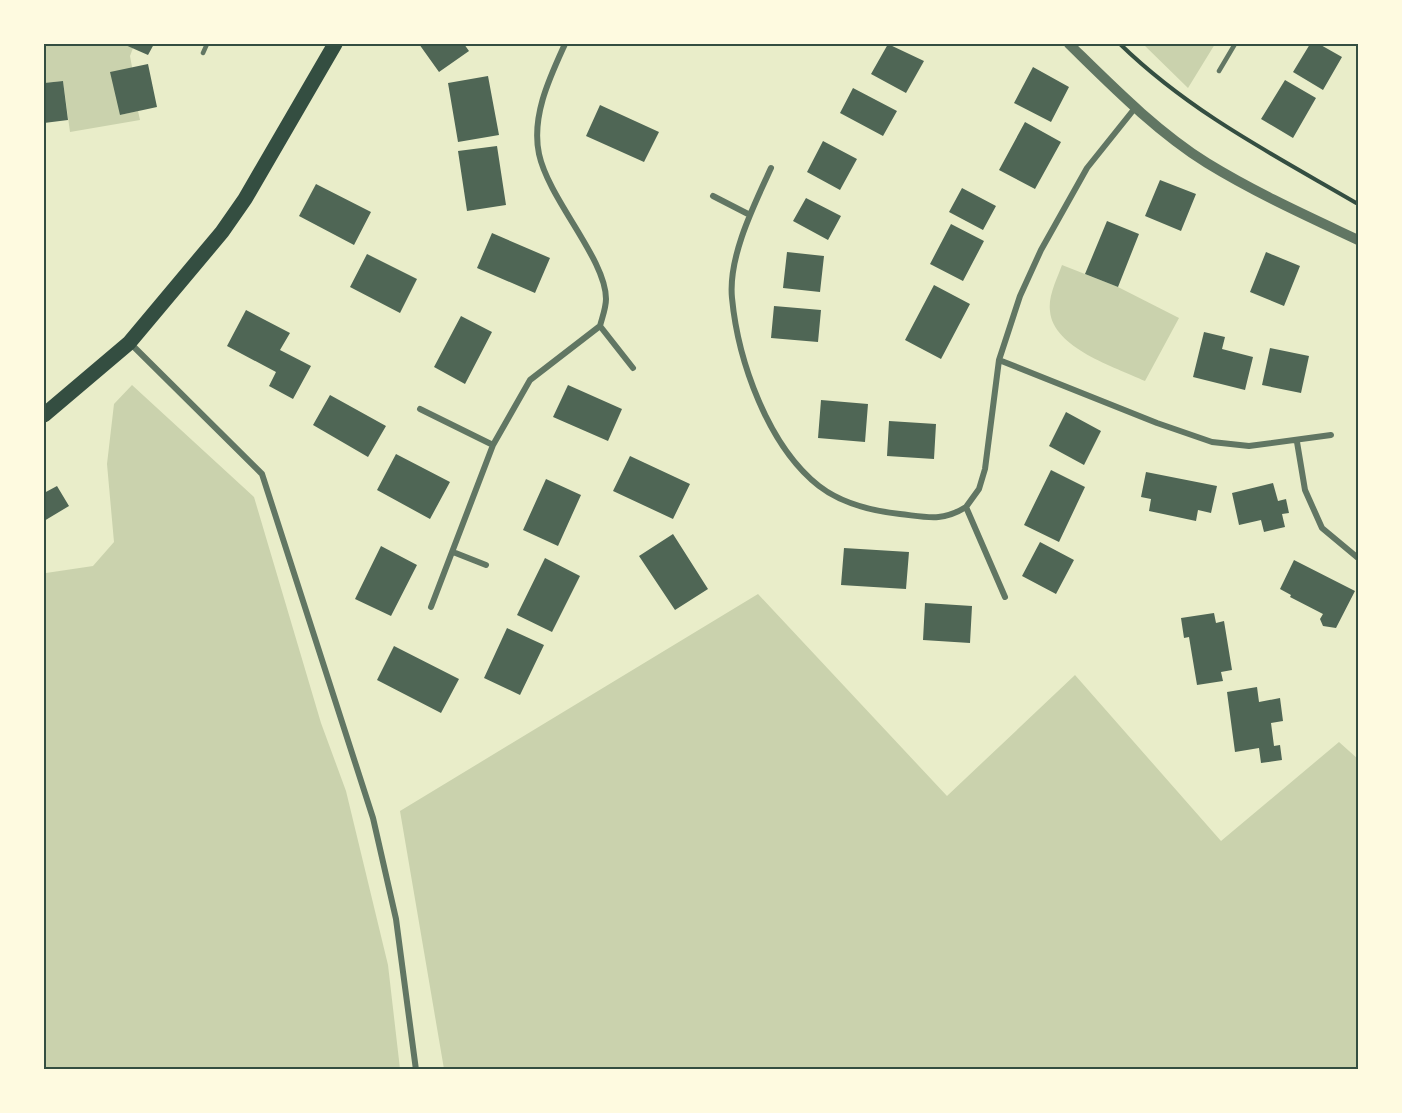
<svg xmlns="http://www.w3.org/2000/svg" width="1402" height="1113" viewBox="0 0 1402 1113" font-family="Figtree,sans-serif">
<rect width="100%" height="100%" fill="#e9edc9"/>
<path fill="#cad2ad" d="M 44,44 L 123,44 L 133,48 L 130,56 L 132,67 L 120,115 L 138,111 L 140,120 L 70,132 L 63,81 L 44,83 Z
M 1143,44 L 1215,44 L 1188,88 Z
M 1062,265 L 1118,287 L 1179,318 L 1145,381 C 1115,367 1053,348 1050,311 C 1048,296 1057,279 1062,265 Z
M 132,385 L 254,497 L 321,723 L 346,791 L 388,965 L 400,1069 L 44,1069 L 44,570 L 46,573 L 93,566 L 114,542 L 107,464 L 114,404 Z
M 758,594 L 947,796 L 1075,675 L 1221,841 L 1339,742 L 1358,759 L 1358,1069 L 444,1069 L 400,811 Z"/>
<path fill="#4f6655" d="M 123,44 L 154,44 L 148,55 Z
M 419,44 L 464,44 L 469,51 L 439,72 Z
M 888,44 L 924,61 L 906,93 L 871,74 Z
M 1310,44 L 1319,44 L 1342,57 L 1323,90 L 1293,72 Z
M 148,64 L 157,107 L 120,115 L 110,72 Z
M 1033,67 L 1069,87 L 1051,122 L 1014,103 Z
M 488,76 L 499,135 L 458,142 L 448,83 Z
M 1285,80 L 1316,98 L 1293,138 L 1261,119 Z
M 63,81 L 68,120 L 44,123 L 44,83 Z
M 853,88 L 897,111 L 883,136 L 840,113 Z
M 600,105 L 659,132 L 644,162 L 586,136 Z
M 1025,122 L 1061,142 L 1035,189 L 999,170 Z
M 823,141 L 857,159 L 840,190 L 807,172 Z
M 497,146 L 506,205 L 467,211 L 458,151 Z
M 1160,180 L 1196,194 L 1181,231 L 1145,216 Z
M 316,184 L 371,212 L 354,245 L 299,216 Z
M 962,188 L 996,206 L 983,230 L 949,212 Z
M 806,198 L 841,216 L 828,240 L 793,221 Z
M 1107,221 L 1139,234 L 1118,287 L 1085,274 Z
M 951,224 L 984,241 L 963,281 L 930,264 Z
M 492,233 L 550,258 L 535,293 L 477,268 Z
M 787,252 L 824,256 L 820,292 L 783,288 Z
M 1266,252 L 1300,266 L 1284,306 L 1250,292 Z
M 367,254 L 417,279 L 400,313 L 350,287 Z
M 934,285 L 970,304 L 941,359 L 905,340 Z
M 774,306 L 821,310 L 818,342 L 771,338 Z
M 246,310 L 290,333 L 280,350 L 311,366 L 293,399 L 269,386 L 276,372 L 227,346 Z
M 461,316 L 492,332 L 465,384 L 434,367 Z
M 1204,332 L 1225,337 L 1222,349 L 1253,357 L 1245,390 L 1193,377 Z
M 1270,348 L 1309,356 L 1301,393 L 1262,385 Z
M 568,385 L 622,409 L 608,441 L 553,417 Z
M 330,395 L 386,426 L 368,457 L 313,425 Z
M 821,400 L 868,404 L 865,442 L 818,438 Z
M 1066,412 L 1101,431 L 1084,465 L 1049,446 Z
M 889,421 L 936,424 L 934,459 L 887,456 Z
M 396,454 L 450,482 L 430,519 L 377,490 Z
M 630,456 L 690,484 L 673,519 L 613,491 Z
M 1051,470 L 1085,487 L 1059,542 L 1024,525 Z
M 1146,472 L 1217,486 L 1211,513 L 1198,510 L 1196,521 L 1149,511 L 1151,499 L 1141,497 Z
M 546,479 L 581,495 L 558,546 L 523,530 Z
M 1273,483 L 1278,501 L 1286,499 L 1289,513 L 1282,514 L 1285,527 L 1264,532 L 1261,520 L 1239,525 L 1232,493 Z
M 57,486 L 69,506 L 44,521 L 44,493 Z
M 673,534 L 708,589 L 675,610 L 639,556 Z
M 1040,542 L 1074,560 L 1056,594 L 1022,576 Z
M 381,546 L 417,565 L 391,616 L 355,599 Z
M 844,548 L 909,552 L 906,589 L 841,585 Z
M 545,558 L 580,576 L 552,632 L 517,615 Z
M 1294,560 L 1355,591 L 1336,628 L 1323,626 L 1320,619 L 1323,614 L 1290,597 L 1291,595 L 1280,589 Z
M 925,603 L 972,606 L 970,643 L 923,640 Z
M 1214,613 L 1216,623 L 1224,621 L 1232,670 L 1221,672 L 1223,681 L 1197,685 L 1189,637 L 1184,638 L 1181,618 Z
M 507,628 L 544,645 L 520,695 L 484,678 Z
M 394,646 L 459,679 L 441,713 L 377,680 Z
M 1257,687 L 1259,702 L 1280,698 L 1283,721 L 1271,723 L 1274,746 L 1280,745 L 1282,760 L 1261,763 L 1259,748 L 1235,752 L 1227,692 Z"/>
<g fill="none" stroke-linecap="round" stroke-linejoin="round">
<path stroke="#344e41" stroke-width="4" d="M 1120,44 C 1191,113 1274,155 1358,204"/>
<path stroke="#617663" stroke-width="4.5" d="M 203,53 L 207,44
M 1219,71 L 1235,44"/>
<path stroke="#617663" stroke-width="6" d="M 565,44 C 550,77 531,116 539,154 C 549,200 606,259 606,299 C 606,308 602,318 600,326 L 633,368
M 771,168 C 754,205 728,257 732,298 C 738,361 768,446 819,486 C 841,503 873,511 900,514 C 927,517 942,522 966,507
M 713,196 L 750,215
M 130,343 L 262,474 L 373,818 L 396,919 L 416,1070
M 999,360 L 1157,423 L 1212,442 L 1249,446 L 1331,435
M 420,409 L 493,445
M 1297,442 L 1305,490 L 1322,528 L 1358,558
M 453,552 L 486,565
M 1005,597 L 966,507 L 979,489 L 985,469 L 999,360 L 1020,296 L 1041,250 L 1087,168 L 1135,108
M 431,607 L 493,445 L 530,380 L 600,326"/>
<path stroke="#617663" stroke-width="10" d="M 1069,44 C 1112,86 1156,131 1207,163 C 1256,193 1307,216 1358,240"/>
<path stroke="#344e41" stroke-width="15" d="M 44,415 L 129,343 L 222,232 L 245,199 L 335,44"/>
</g>
<rect width="1402" height="1113" fill="none" stroke="#fefae0" stroke-width="90"/>
<rect x="45" y="45" width="1312" height="1023" fill="none" stroke="#344e41" stroke-width="2"/>
</svg>
